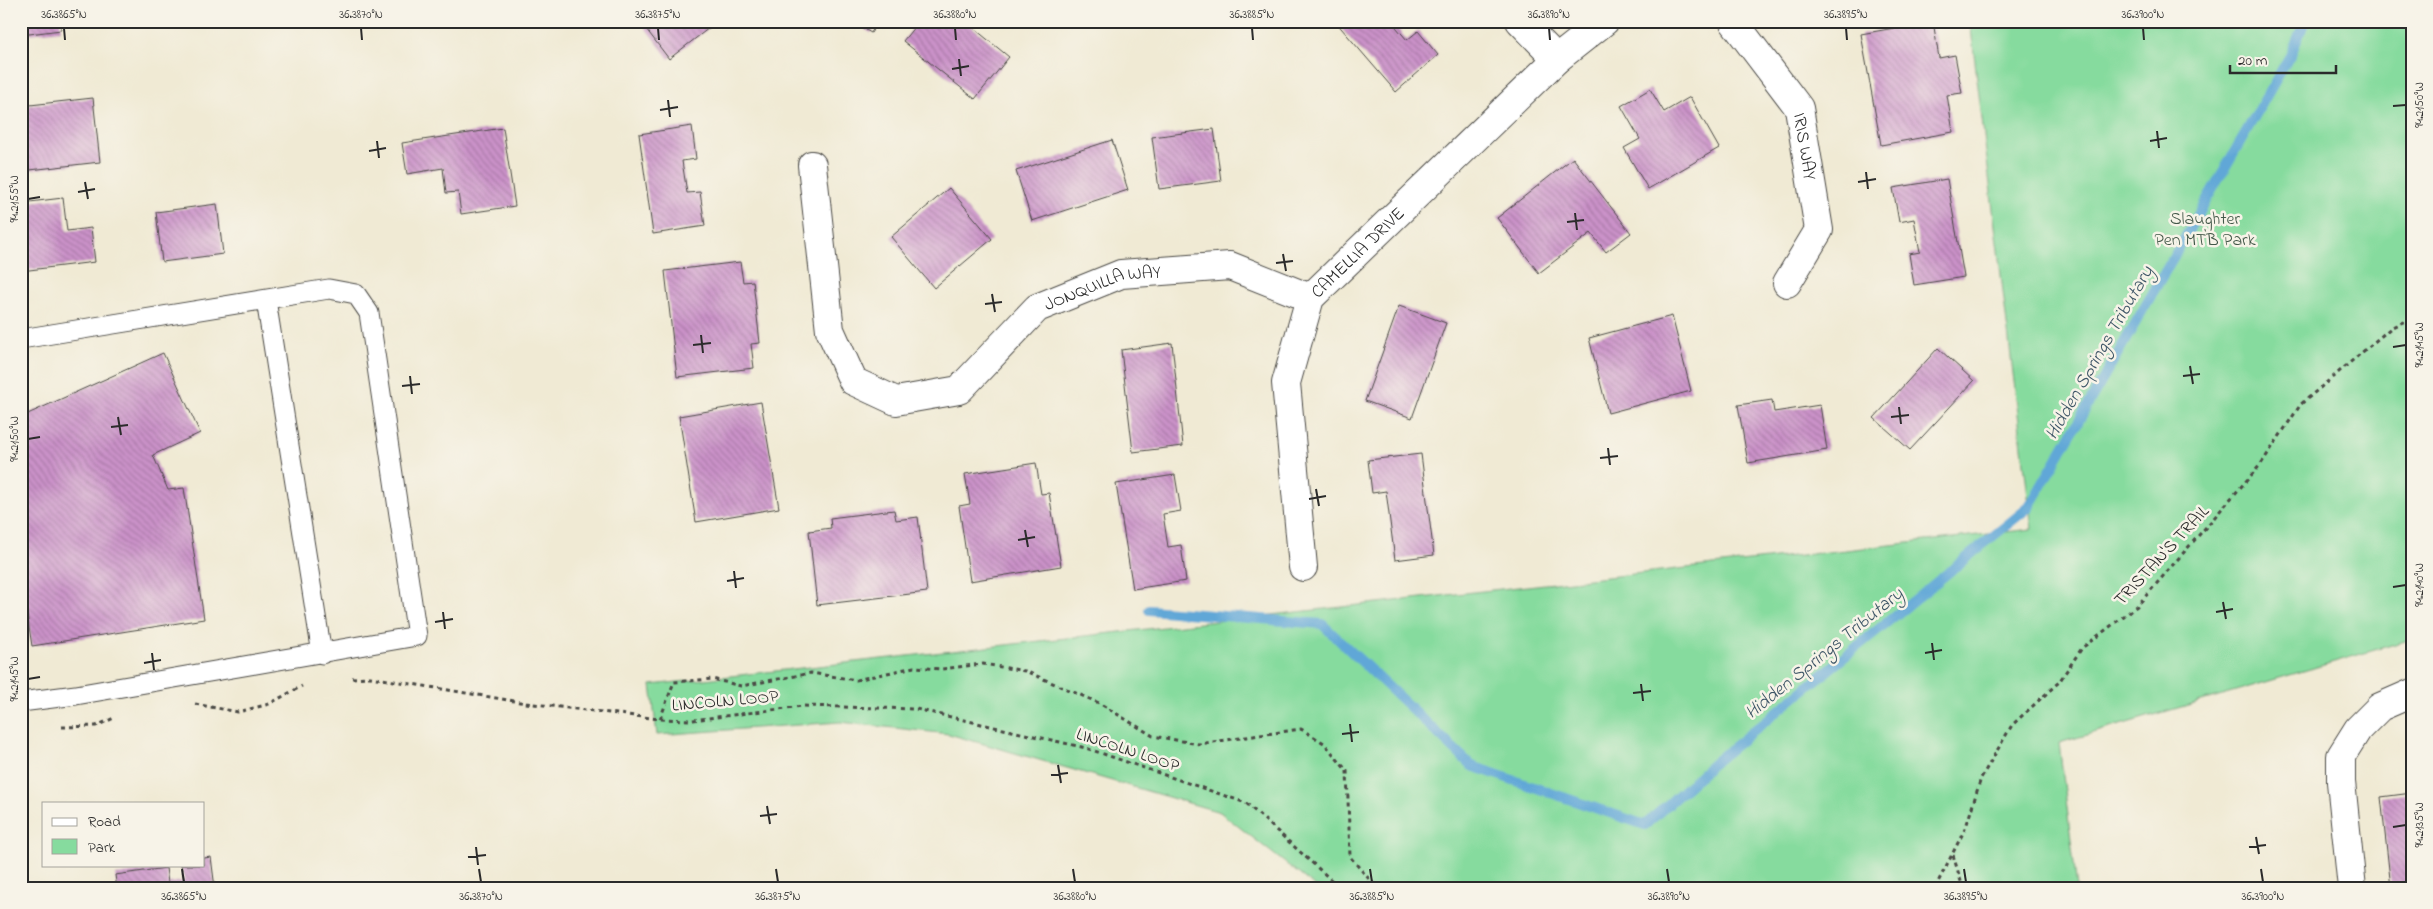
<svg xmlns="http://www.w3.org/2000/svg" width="2433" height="909" viewBox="0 0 2433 909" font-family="'Indie Flower',sans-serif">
<defs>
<pattern id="building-back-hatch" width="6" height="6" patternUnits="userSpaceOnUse" patternTransform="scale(1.25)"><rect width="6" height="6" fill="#cb92c9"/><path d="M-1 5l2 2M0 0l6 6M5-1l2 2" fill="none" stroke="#a577a3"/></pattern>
</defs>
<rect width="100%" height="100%" fill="#f7f3e8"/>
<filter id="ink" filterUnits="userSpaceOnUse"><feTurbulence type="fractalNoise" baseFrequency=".02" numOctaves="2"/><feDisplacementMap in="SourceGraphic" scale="10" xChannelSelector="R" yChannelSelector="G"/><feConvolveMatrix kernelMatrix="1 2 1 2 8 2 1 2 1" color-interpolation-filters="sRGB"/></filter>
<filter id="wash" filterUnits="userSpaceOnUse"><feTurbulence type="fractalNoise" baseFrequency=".0096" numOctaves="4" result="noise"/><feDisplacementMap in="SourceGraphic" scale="20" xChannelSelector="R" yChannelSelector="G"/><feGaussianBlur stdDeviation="1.12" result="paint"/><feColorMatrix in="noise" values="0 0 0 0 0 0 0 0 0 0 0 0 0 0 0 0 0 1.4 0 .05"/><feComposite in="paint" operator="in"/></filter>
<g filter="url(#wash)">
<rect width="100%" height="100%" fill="#f0ead4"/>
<path fill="#86db9e" stroke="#588364" d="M 1970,21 L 2412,21 L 2412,639 L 2059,743 L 2077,888 L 1317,888 L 1220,812 L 949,734 L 840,722 L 657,735 L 651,685 L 2032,529 Z"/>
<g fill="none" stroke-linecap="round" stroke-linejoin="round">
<path stroke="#61a7d7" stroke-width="10" d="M 1149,610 L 1322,624 L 1472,766 L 1645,825 L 1715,762 L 2029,507 L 2292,52 L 2305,21"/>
</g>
<g id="blocks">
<path fill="url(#building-back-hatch)" d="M 21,21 L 60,21 L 61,30 L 21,35 Z
M 640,21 L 718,21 L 669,59 Z
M 851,21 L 878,21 L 871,33 Z
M 919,21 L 965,21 L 1009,57 L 975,99 L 903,41 Z
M 1335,21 L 1391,21 L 1407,40 L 1418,31 L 1438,55 L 1396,92 Z
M 1933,21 L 1939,58 L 1955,55 L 1962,93 L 1947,95 L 1953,132 L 1881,145 L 1861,34 Z
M 1650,89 L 1664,112 L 1690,97 L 1719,148 L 1648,189 L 1624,148 L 1640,139 L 1621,106 Z
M 93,98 L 100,162 L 21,171 L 21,106 Z
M 692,126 L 696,159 L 682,161 L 687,193 L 700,192 L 705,226 L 653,234 L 639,134 Z
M 503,128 L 515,206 L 461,214 L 458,192 L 446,193 L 443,168 L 407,174 L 402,143 Z
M 1214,129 L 1221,181 L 1159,189 L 1152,137 Z
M 1112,140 L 1128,190 L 1032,221 L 1016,171 Z
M 1573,158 L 1631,233 L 1606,252 L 1591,233 L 1539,273 L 1497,218 Z
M 1947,179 L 1964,277 L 1914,285 L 1909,254 L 1920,252 L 1914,219 L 1899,222 L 1893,188 Z
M 949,188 L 992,239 L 934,288 L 891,237 Z
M 63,198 L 67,231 L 91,228 L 95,262 L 21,271 L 21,203 Z
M 217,204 L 223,254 L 162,262 L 156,212 Z
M 740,262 L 743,282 L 753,281 L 760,343 L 751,344 L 754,368 L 677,377 L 665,271 Z
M 1399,306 L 1446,323 L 1412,418 L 1365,401 Z
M 1672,316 L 1691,391 L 1608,413 L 1589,338 Z
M 1172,343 L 1183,446 L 1133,452 L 1121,350 Z
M 1938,348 L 1974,381 L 1910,450 L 1874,418 Z
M 163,353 L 200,433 L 153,455 L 168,490 L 184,488 L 204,619 L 32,646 L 21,576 L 21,514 L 28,513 L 21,497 L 21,417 Z
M 1772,400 L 1774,412 L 1820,405 L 1827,450 L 1748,463 L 1738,405 Z
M 761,402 L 779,508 L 696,522 L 679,416 Z
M 1421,454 L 1434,555 L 1395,560 L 1386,491 L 1372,493 L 1368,460 Z
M 1036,463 L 1041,494 L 1049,493 L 1061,566 L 970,581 L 959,506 L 970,504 L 965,474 Z
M 1175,475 L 1181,511 L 1163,514 L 1168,547 L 1181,545 L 1186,581 L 1133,589 L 1116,484 Z
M 894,510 L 896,520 L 918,517 L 927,592 L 817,605 L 809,531 L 831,528 L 830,518 Z
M 2412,793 L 2412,888 L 2391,888 L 2381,797 Z
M 211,857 L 215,888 L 117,888 L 115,875 L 166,868 L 168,883 L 184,881 L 181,865 L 204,865 L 204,858 Z"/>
</g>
</g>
<g filter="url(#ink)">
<use href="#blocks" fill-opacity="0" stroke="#494844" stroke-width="1"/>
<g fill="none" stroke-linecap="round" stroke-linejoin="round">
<g stroke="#494844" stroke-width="21">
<path id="service" d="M 266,300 L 322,654
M 21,339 L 329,289 L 356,294 L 369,313 L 417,636 L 76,695 L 21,702"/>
</g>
<g stroke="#494844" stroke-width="30">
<g id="minor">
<path d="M 1520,21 L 1557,59"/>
<path id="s1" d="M 1733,21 L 1799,108 L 1819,230 L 1787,283"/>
<path id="s2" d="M 812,165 L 830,330 L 853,381 L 896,401 L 959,390 L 1037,308 L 1121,274 L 1230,266 L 1310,298"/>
<path id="s3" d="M 1303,567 L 1286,383 L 1310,298 L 1557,59 L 1605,21"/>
<path d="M 2352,888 L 2341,782 L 2341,756 L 2358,729 L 2380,707 L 2412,693"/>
</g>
</g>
<path stroke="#494844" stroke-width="3" stroke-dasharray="4 4" stroke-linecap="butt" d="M 352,678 L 370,677 L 526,703 L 660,719 L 692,720 L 803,706 L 916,709 L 1086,748 L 1246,803 L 1340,888
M 195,704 L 238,712 L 269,704 L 302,686
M 660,719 L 674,682 L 712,679 L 741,686 L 811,673 L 856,680 L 914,667 L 942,669 L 983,664 L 1025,671 L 1099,703 L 1153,736 L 1199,744 L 1301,729 L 1324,743 L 1347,771 L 1350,857 L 1377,888
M 62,727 L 96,726 L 114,718
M 1953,855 L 1963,888
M 1935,888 L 1966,827 L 1981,778 L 2012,725 L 2059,682 L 2082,648 L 2137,606 L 2261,464 L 2301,404 L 2392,327 L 2412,318"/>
<use href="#service" stroke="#fff" stroke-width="19"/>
<use href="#minor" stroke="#fff" stroke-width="28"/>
</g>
</g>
<path fill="none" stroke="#2b2b2b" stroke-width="2" d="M 64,28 L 65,40M 361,28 L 362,40M 658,28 L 659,40M 955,28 L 956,40M 1252,28 L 1253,40M 1549,28 L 1550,40M 1846,28 L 1847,40M 2143,28 L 2144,40M 959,59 L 961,76M 952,69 L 969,66M 668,100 L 670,117M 2393,106 L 2406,105M 660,110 L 678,107M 2157,131 L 2159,148M 377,141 L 379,158M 2150,141 L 2167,138M 369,151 L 386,148M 1866,172 L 1868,189M 85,182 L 88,199M 1858,182 L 1876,179M 78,192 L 95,189M 28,199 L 40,197M 1575,213 L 1577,230M 1567,222 L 1584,220M 1283,254 L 1286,271M 1276,263 L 1293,261M 992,294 L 995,312M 985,304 L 1002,302M 701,335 L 703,353M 693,345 L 711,343M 2393,347 L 2406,345M 2190,366 L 2193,384M 410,376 L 412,394M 2183,376 L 2200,374M 402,386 L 420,384M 1899,407 L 1901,424M 118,417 L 121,435M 1891,417 L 1909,415M 111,427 L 128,425M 28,439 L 40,437M 1608,448 L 1610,465M 1600,458 L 1618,456M 1316,489 L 1319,506M 1309,499 L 1326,496M 1025,530 L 1028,547M 1018,540 L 1035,537M 734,571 L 736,588M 727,581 L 744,578M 2393,587 L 2406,585M 2223,602 L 2226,619M 443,612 L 445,629M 2216,612 L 2233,609M 435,622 L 453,619M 1932,643 L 1934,660M 152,653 L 154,670M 1925,653 L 1942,650M 144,663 L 161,660M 28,679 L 40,677M 1641,684 L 1643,701M 1633,693 L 1651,691M 1350,724 L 1352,742M 1342,734 L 1359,732M 1058,765 L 1061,783M 1051,775 L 1068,773M 767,806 L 770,824M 760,816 L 777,814M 2393,827 L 2406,825M 2256,837 L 2259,854M 476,847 L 478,865M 2249,847 L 2266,845M 468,857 L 486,855M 182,869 L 184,882M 479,869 L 481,882M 776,869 L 778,882M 1073,869 L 1075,882M 1370,869 L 1372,882M 1667,869 L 1669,882M 1964,869 L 1966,882M 2261,869 L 2263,882"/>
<g text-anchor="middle" stroke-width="5" stroke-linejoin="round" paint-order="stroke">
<g font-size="18" fill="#2b2b2b" stroke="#f7f3e8">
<text dy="6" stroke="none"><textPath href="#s1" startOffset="148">IRIS WAY</textPath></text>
<text dy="6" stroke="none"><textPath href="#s3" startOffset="339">CAMELLIA DRIVE</textPath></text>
<text dy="6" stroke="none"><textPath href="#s2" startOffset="516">JONQUILLA WAY</textPath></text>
<text transform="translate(2161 555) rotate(-47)" y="6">TRISTAN'S TRAIL</text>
<text transform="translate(725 700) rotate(-5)" y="6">LINCOLN LOOP</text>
<text transform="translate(1128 749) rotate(18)" y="6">LINCOLN LOOP</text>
</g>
<g font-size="18" fill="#425748" stroke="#f7f3e8">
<text x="2205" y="224">Slaughter<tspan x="2205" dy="21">Pen MTB Park</tspan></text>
</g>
<g font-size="19" font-style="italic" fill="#3e5667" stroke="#f7f3e8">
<text transform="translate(2098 352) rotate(-60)" y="7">Hidden Springs Tributary</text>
<text transform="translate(1823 652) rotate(-39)" y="7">Hidden Springs Tributary</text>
</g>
</g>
<rect width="2433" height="909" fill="none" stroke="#f7f3e8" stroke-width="55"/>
<rect x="42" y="802" width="162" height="65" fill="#f7f3e8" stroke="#a5a39c"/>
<rect x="52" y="818" width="25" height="8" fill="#ffffff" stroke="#a5a39c"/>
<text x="88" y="826" font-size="15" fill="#2b2b2b">Road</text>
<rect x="52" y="839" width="25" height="15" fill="#86db9e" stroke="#a5a39c"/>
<text x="88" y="852" font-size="15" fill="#2b2b2b">Park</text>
<path d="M2230 65v8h106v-8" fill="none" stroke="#2b2b2b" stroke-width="2.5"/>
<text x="2238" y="65" font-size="15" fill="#2b2b2b" stroke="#f7f3e8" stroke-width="4" paint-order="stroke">20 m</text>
<rect x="28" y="28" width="2378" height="854" fill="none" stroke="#2b2b2b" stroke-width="2"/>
<g font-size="12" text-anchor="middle" fill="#2b2b2b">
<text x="64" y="18">36.3865°N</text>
<text x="361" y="18">36.3870°N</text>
<text x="658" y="18">36.3875°N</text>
<text x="955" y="18">36.3880°N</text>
<text x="1252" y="18">36.3885°N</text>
<text x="1549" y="18">36.3890°N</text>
<text x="1846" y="18">36.3895°N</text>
<text x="2143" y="18">36.3900°N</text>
<text transform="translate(2419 105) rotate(-90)" y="4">94.2150°W</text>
<text transform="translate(14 199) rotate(-90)" y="4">94.2155°W</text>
<text transform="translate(2419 345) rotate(-90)" y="4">94.2145°W</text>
<text transform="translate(14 439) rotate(-90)" y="4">94.2150°W</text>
<text transform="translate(2419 585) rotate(-90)" y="4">94.2140°W</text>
<text transform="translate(14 679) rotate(-90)" y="4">94.2145°W</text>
<text transform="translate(2419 825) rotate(-90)" y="4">94.2135°W</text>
<text x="184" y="900">36.3865°N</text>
<text x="481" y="900">36.3870°N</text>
<text x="778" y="900">36.3875°N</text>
<text x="1075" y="900">36.3880°N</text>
<text x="1372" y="900">36.3885°N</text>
<text x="1669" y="900">36.3890°N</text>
<text x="1966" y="900">36.3895°N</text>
<text x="2263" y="900">36.3900°N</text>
</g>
</svg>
